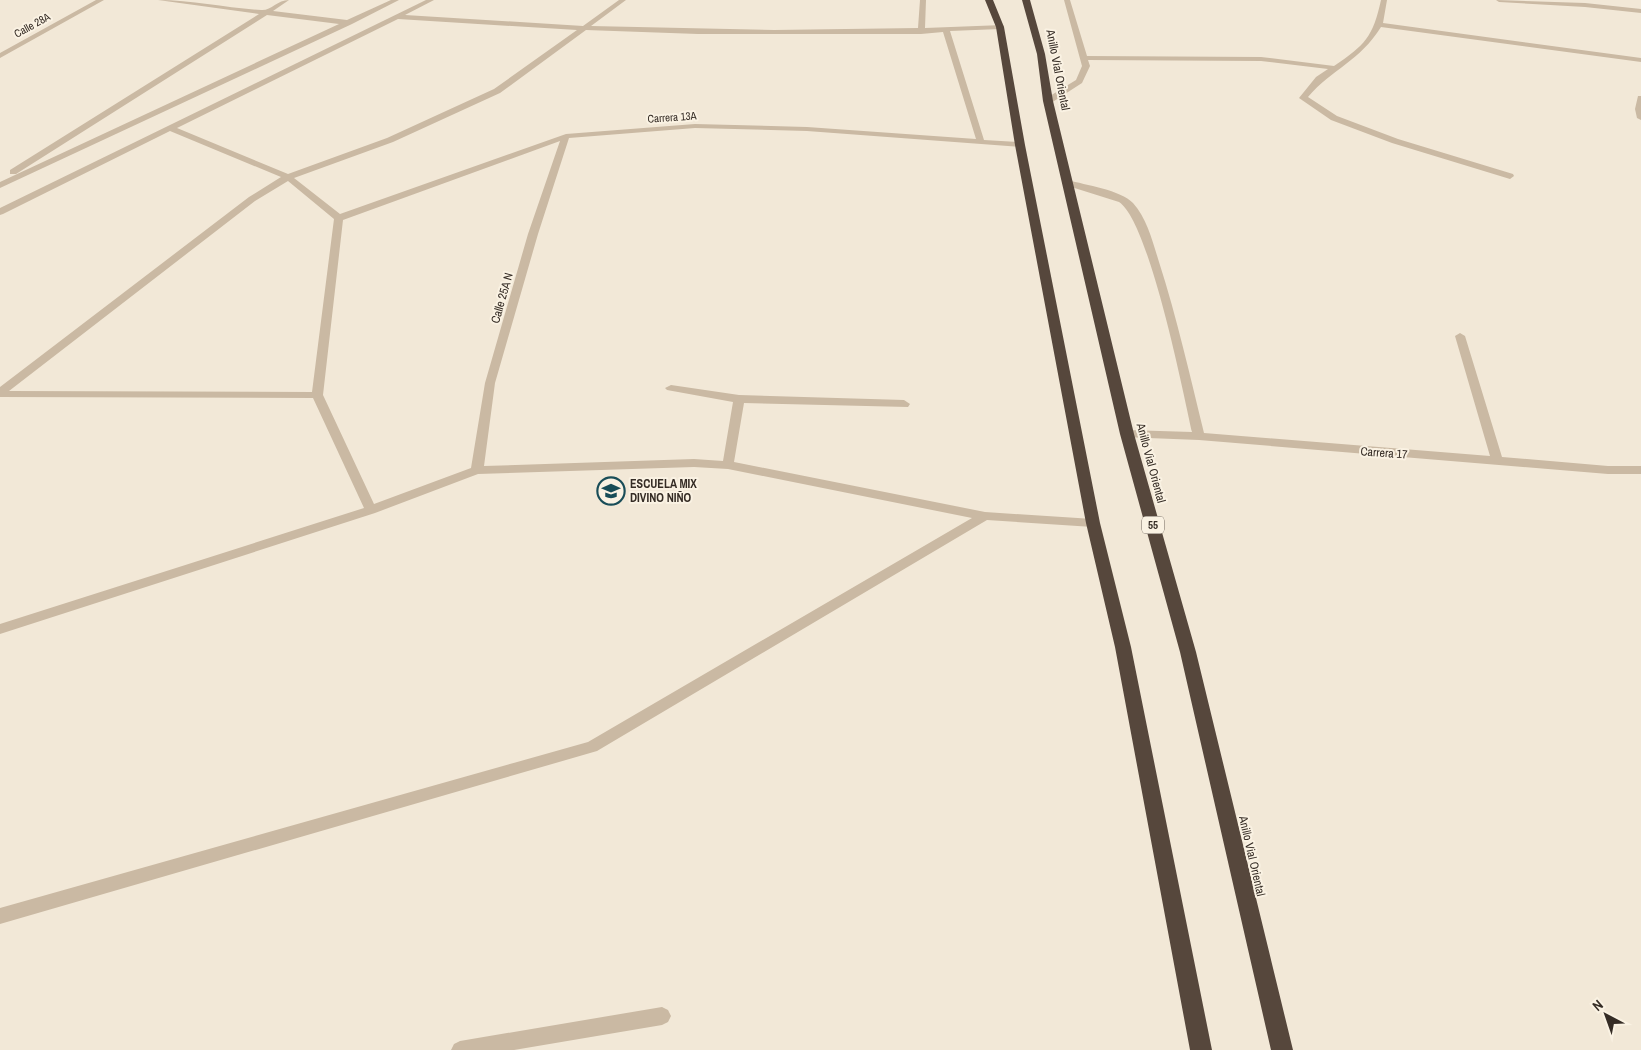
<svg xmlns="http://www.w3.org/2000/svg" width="1641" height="1050" viewBox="0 0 1641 1050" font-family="'Archivo Narrow',sans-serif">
<rect width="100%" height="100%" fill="#f2e8d7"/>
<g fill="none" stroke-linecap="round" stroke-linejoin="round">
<path fill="#cab9a3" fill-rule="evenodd" d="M 96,0 L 104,0 L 0,58 L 0,53 Z
M 158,0 C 193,0 227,8 261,10 C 271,11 277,0 289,0 L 273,11 L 347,20 L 391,0 L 399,0 L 352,24 L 0,188 L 0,182 L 339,24 L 267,15 L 16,174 L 10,174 L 10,170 L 259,14 Z
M 426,0 L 434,0 L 405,15 L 583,26 L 619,0 L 626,0 L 591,26 L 774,30 L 918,28 L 920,0 L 926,0 L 925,28 L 1003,25 L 1004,27 L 1000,29 L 950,31 L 984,140 L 1020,142 L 1024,145 L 1023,147 L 807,131 L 695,128 L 569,138 L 538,234 L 495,383 L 484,466 L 694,459 L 723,461 L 733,402 L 667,390 L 665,388 L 671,385 L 739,395 L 904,400 L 910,404 L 908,407 L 744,403 L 734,462 L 985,512 L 1093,519 L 1099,523 L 1093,527 L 987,520 L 597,751 L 0,924 L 0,908 L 588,742 L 972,518 L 728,469 L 694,467 L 478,474 L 375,513 L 0,634 L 0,624 L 364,508 L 313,398 L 0,397 L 0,387 L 249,197 L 281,177 L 170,131 L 3,214 L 0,215 L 0,208 ZM 398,19 L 577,30 L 494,89 L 387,138 L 288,174 L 177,128 ZM 586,30 L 698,34 L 921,34 L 943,32 L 976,139 L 807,127 L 695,124 L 566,134 L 340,214 L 294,178 L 393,142 L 500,93 ZM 560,141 L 528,234 L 485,383 L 471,468 L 374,504 L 323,395 L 343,220 ZM 288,181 L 334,219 L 312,392 L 9,391 L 255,201 Z
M 1064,0 L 1070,0 L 1087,56 L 1261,57 L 1334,66 C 1365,45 1373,37 1381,0 L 1387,0 L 1383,23 L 1641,58 L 1641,62 L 1381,27 C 1360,61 1332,69 1308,97 L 1337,116 L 1398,139 L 1513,174 L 1514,176 L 1510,179 L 1392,143 L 1331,120 L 1299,98 L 1316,77 L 1328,69 L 1261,61 L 1088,60 L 1090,66 L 1082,83 L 1051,103 L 1045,103 L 1045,99 L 1076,80 L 1082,66 Z
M 1496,0 L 1585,3 L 1641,9 L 1641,13 L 1585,7 L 1499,2 Z
M 1638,96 L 1641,96 L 1641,120 L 1637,118 L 1635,109 Z
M 1068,180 C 1085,185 1121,190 1133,203 C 1147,218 1153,243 1159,262 C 1177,318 1190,376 1204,433 L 1490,456 L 1455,336 L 1460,333 L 1465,336 L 1502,457 L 1608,466 L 1641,466 L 1641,474 L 1608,474 L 1199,440 L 1123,437 L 1121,434 L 1127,430 L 1192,432 C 1183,391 1149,221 1119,202 L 1065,185 L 1065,181 Z
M 662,1007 L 668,1010 L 671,1016 L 668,1022 L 662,1025 L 514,1050 L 451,1050 L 454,1044 L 460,1041 Z"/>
<path fill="#56473c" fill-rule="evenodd" d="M 985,0 L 993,0 L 1004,27 L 1025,145 L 1100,523 L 1131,647 L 1212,1050 L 1190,1050 L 1115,647 L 1086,523 L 1015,145 L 996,27 Z
M 1022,0 L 1030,0 L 1045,54 L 1053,101 L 1134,434 L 1196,652 L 1293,1050 L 1271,1050 L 1180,652 L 1120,434 L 1043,101 L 1037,54 Z"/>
</g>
<defs>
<g id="school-ring" transform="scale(1.4375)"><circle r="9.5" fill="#faf2e3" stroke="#194d58" stroke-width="1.5"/><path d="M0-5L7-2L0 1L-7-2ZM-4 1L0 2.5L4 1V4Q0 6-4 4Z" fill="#194d58"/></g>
</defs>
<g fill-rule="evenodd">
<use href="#school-ring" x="611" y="491"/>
</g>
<g text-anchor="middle" stroke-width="4" stroke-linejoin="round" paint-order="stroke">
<g font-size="11" fill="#352c25" stroke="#faf2e3">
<text transform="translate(32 25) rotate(-29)" y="4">Calle 28A</text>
<text transform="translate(672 117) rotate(-4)" y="4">Carrera 13A</text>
</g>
<rect fill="#faf2e3" stroke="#70675e" stroke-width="1" x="1142" y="516.5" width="22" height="17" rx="4"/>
<g font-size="11" font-weight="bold" fill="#352c25">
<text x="1153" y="529">55</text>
</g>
<g font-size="12" fill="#352c25" stroke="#faf2e3">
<text transform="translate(1058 70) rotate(79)" y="4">Anillo Vial Oriental</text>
<text transform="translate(502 298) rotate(-74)" y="4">Calle 25A N</text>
<text transform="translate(1384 453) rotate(4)" y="4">Carrera 17</text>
<text transform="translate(1151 463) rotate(75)" y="4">Anillo Vial Oriental</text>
<text transform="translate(1252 856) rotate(77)" y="4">Anillo Vial Oriental</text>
</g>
<g font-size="12" font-weight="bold" fill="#352c25" stroke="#faf2e3" text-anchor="start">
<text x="630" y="488">ESCUELA MIX<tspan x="630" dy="14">DIVINO NIÑO</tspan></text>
</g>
</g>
<g transform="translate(1606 1015) rotate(319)" stroke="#faf2e3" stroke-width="4" paint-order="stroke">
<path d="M0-4L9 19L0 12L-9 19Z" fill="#352c25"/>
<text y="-8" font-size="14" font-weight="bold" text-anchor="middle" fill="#352c25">N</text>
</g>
</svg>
